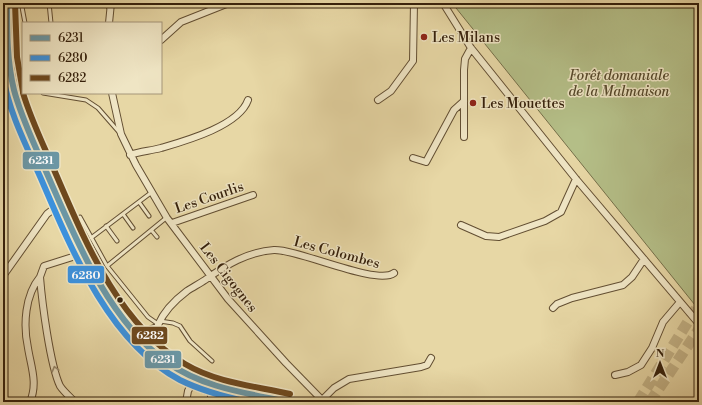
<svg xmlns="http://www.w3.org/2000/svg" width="702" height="405" viewBox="0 0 702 405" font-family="'Libre Bodoni',serif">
<rect width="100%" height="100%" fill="#e7d7a5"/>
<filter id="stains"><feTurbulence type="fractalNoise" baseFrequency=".005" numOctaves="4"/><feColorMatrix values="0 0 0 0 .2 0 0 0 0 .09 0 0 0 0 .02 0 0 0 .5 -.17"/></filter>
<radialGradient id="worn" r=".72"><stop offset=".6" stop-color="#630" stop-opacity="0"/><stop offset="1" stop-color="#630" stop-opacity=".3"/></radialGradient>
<path fill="#b4be87" stroke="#746f49" d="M 452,3 L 699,3 L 699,310 Z"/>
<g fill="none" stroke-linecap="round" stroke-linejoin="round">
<path stroke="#c3b286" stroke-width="11" stroke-dasharray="11 5.5" stroke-linecap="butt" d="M 638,402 L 699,304
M 650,402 L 699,329"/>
<g stroke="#624e32" stroke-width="5">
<path id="service" d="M 24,3 L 22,7 L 25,23
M 49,3 L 51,23
M 105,3 L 110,9
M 43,93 L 86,100 L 98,108 L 119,132
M 139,202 L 149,216
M 123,214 L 133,228
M 80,217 L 107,266 L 148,317 L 158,324
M 106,226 L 117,241
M 152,231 L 157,237
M 91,238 L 152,192
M 107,266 L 166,218
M 160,321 L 173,323 L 180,326 L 190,341 L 212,361"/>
</g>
<g stroke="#624e32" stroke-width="8">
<path id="minor" d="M 443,3 L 471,48 L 576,179 L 699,324
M 109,23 L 111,3
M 161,40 L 181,22 L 229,3
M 112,93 L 121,134 L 136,165 L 167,218 L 228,299 L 286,363 L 324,402
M 378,100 L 391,91 L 413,61 L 414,3
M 464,137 L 464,70 L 465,59 L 471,48
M 130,155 C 140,151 150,151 161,148 C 185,141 239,126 248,100
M 413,158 L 426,162 L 454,110 L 464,101
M 172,223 L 253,195
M 461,225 L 486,236 L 499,237 L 545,221 L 561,212 L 576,179
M 3,276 L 47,214 L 60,204
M 553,308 L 557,304 L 572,298 L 623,285 L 632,277 L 644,259
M 137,341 L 149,330 L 157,327
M 147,352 C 151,348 156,341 157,334 C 157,331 156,328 158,325 C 164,311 175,300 187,291 C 193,287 199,284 205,280 C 226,265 247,252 274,250 C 298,249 377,286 394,273
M 615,375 L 628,372 L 641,365 L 652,348 L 663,322 L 680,302
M 322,400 L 334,388 L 349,379 L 421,367 L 427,365 L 431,358
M 30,402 C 38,383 31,367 28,348 C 23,325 25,295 40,277
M 75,402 C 70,397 64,392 60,386 C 50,365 42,302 40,277 L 44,266 L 79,255 L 82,251
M 186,402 L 188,391 L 194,380
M 210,402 L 213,388"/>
</g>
<g stroke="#624e32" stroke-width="10">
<path id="tertiary" d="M 7,3 C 7,32 7,62 14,90 C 21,116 33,141 44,166 C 70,227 112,326 168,363 C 209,391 243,391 288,402
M 3,72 L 19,126 L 50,194
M 155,360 C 184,384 215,395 251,402"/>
</g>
<use href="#service" stroke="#efe5c4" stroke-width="3"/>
<use href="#minor" stroke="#efe5c4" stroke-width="6"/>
<use href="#tertiary" stroke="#efe5c4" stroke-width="8"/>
<g stroke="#efe5c4" stroke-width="9">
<path id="bus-1" d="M 7,3 C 7,32 7,62 14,90 C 21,117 34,143 45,169 C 74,235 107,320 168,363 C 204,388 247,393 288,402"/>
</g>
<g stroke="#efe5c4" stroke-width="9">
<path id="bus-2" d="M 3,76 C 9,113 27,147 42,181 C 72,251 110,343 180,380 C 202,391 225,397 249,402"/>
</g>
<g stroke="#efe5c4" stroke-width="9">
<path id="bus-3" d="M 15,3 L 17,57 L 23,92
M 23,93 C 31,120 44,146 55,172 C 85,241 118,324 185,364 C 217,383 255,386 290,394"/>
</g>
<use href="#bus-1" stroke="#6b96a4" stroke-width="6"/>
<use href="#bus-2" stroke="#3c91dc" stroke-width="6"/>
<use href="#bus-3" stroke="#6e491e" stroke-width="6"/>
</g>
<defs><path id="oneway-chevron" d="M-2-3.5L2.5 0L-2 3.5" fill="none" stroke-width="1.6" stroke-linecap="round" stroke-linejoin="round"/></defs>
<use stroke="#9b8c71" href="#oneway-chevron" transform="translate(55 369) rotate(-105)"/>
<g fill="#8f2418" stroke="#efe5c4" stroke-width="1.5">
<circle cx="424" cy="37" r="4"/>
<circle cx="473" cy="103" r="4"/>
</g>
<circle fill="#35200b" stroke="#efe5c4" stroke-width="1.5" cx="120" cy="300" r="3.5"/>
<g text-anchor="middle" stroke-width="3" stroke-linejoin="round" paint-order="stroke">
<g font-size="14" fill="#35200b" stroke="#efe5c4" text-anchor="start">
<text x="432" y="42">Les Milans</text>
<text x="481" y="108">Les Mouettes</text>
</g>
<g font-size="14" font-style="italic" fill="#55482a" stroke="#efe5c4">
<text x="619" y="80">Forêt domaniale<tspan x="619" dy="16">de la Malmaison</tspan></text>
</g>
<g font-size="14" fill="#35200b" stroke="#efe5c4">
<text transform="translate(209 197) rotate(-19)" y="5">Les Courlis</text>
<text transform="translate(337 252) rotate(15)" y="5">Les Colombes</text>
<text transform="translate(229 277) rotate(52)" y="5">Les Cigognes</text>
</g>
</g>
<g stroke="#efe5c4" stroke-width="1.5">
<rect x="22" y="151" width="38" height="19" rx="4" fill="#6b96a4"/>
<rect x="67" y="265" width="38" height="19" rx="4" fill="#3c91dc"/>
<rect x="131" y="326" width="37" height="19" rx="4" fill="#6e491e"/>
<rect x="144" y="350" width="38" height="19" rx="4" fill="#6b96a4"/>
</g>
<g font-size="11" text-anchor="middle" font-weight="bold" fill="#fff">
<text x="41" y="164">6231</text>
<text x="86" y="279">6280</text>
<text x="150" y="339">6282</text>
<text x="163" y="363">6231</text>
</g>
<rect width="702" height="405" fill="none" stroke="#e7d7a5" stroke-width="16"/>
<rect x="4" y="4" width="694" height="397" fill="none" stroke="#35200b" stroke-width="2"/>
<rect x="8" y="8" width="686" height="389" fill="none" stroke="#35200b"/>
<rect x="22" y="22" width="140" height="72" fill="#efe5c4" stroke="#a5967a"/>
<rect x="30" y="35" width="20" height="6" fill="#6b96a4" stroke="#a5967a"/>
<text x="58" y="42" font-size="12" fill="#35200b">6231</text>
<rect x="30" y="55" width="20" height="6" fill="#3c91dc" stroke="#a5967a"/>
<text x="58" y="62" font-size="12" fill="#35200b">6280</text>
<rect x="30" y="75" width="20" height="6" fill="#6e491e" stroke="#a5967a"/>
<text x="58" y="82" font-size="12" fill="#35200b">6282</text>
<g transform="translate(660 363)" stroke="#efe5c4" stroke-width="3" paint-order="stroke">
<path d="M0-3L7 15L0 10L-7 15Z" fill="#35200b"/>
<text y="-6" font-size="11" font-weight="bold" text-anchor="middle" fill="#35200b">N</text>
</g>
<rect width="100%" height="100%" filter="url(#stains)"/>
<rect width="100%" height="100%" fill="url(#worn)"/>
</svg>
